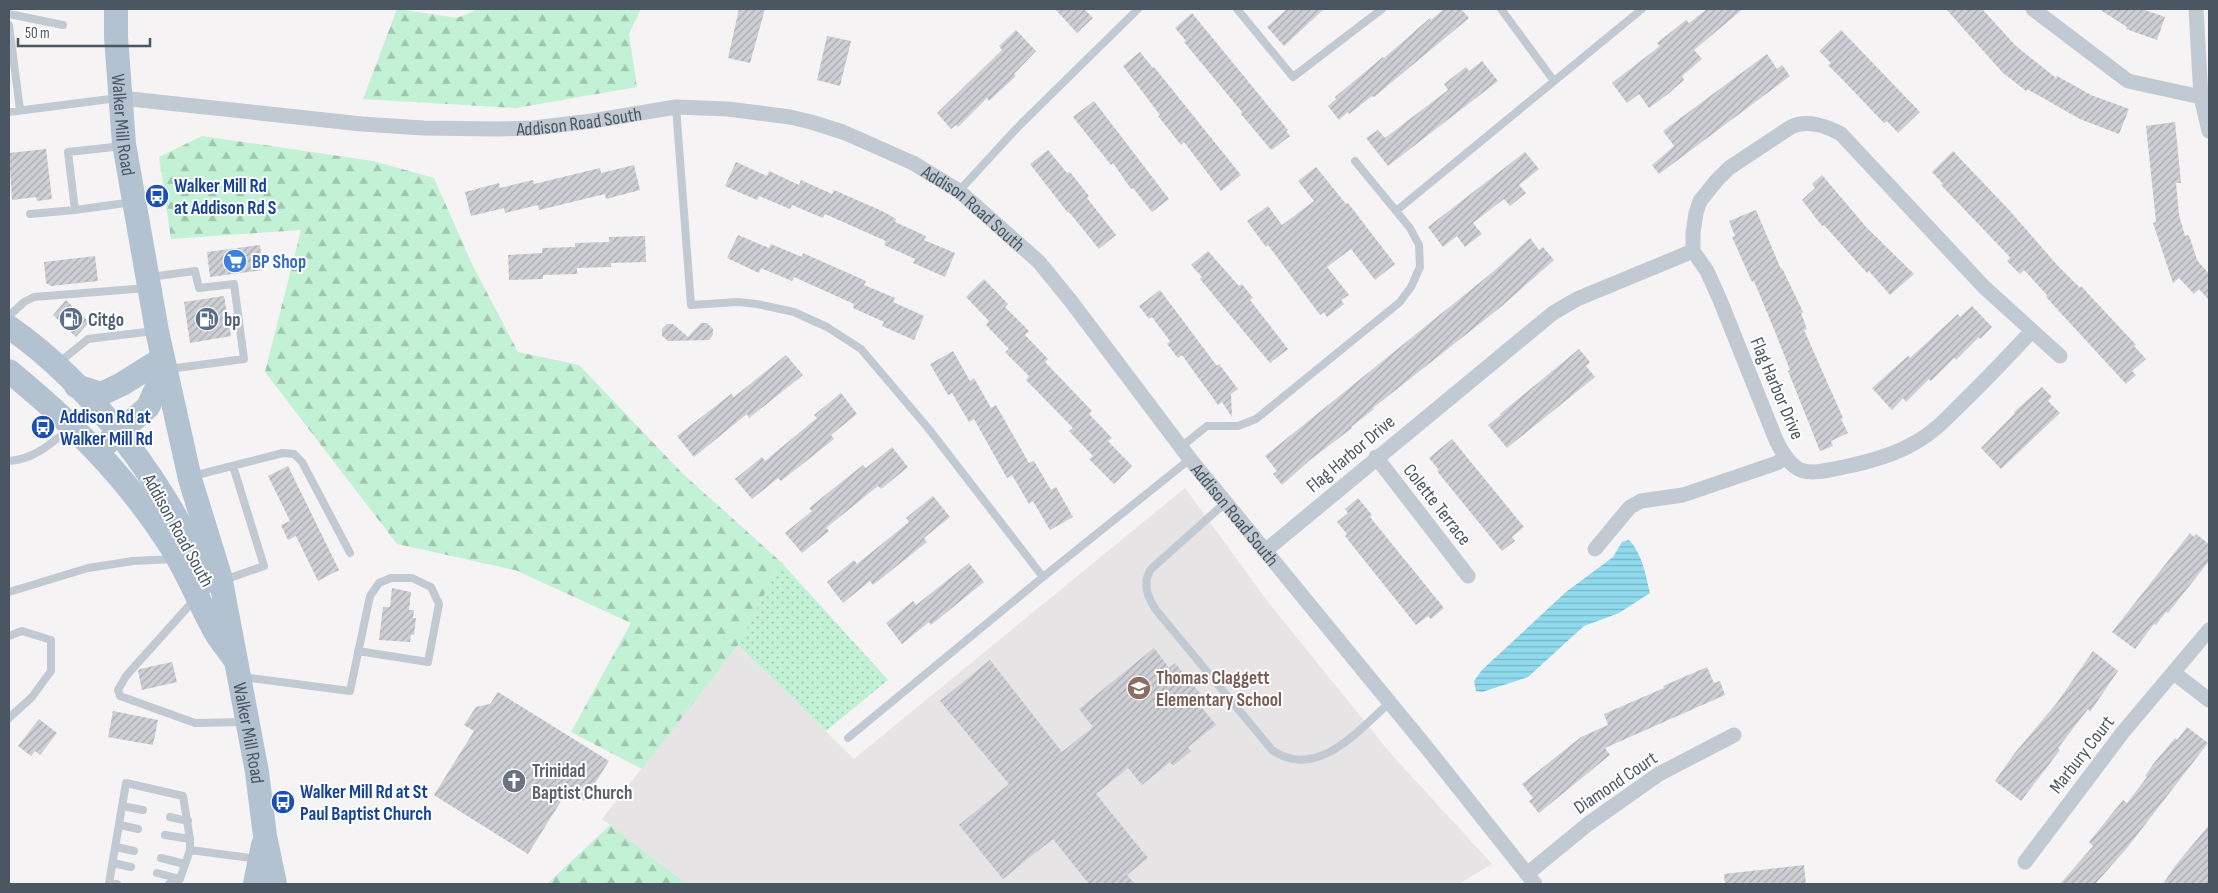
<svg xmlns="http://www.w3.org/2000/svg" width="2218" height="893" viewBox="0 0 2218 893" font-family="'Sofia Sans Condensed',sans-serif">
<defs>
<pattern id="grass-dots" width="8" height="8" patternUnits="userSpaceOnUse" patternTransform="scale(1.25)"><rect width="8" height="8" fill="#c3f1d5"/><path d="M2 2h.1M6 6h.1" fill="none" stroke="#a0c6b0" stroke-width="1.8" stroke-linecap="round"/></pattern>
<pattern id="forest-firs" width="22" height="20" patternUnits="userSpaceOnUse" patternTransform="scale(1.25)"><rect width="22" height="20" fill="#c3f1d5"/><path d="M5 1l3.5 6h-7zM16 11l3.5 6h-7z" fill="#a0c6b0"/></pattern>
<pattern id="water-rules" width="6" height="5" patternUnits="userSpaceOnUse" patternTransform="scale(1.25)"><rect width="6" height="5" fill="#90daee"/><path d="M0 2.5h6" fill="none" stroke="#78b4c4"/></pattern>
<pattern id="building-hatch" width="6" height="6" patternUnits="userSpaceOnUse" patternTransform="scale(1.25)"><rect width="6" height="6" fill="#cdcfd5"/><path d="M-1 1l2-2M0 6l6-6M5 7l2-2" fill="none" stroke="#a8abb0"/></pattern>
</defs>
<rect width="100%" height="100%" fill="#f5f3f3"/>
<path fill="#e6e4e5" d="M 1185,488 L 1268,602 L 1391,754 L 1492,864 L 1459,884 L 687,884 L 602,819 L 738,645 L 854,759 Z"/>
<path fill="url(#grass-dots)" d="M 781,562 L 888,680 L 826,731 L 738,645 Z"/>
<path fill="url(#forest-firs)" d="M 397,9 L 457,18 L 478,9 L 641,9 L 629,34 L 637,87 L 516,108 L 363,99 Z
M 202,136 L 373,161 L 434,178 L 472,264 L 518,352 L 579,365 L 683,474 L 781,562 L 738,645 L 642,769 L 571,732 L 631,623 L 515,570 L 397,544 L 265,372 L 301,230 L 171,239 L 159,157 Z
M 610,825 L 687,884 L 547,884 Z"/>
<path fill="url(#water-rules)" d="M 1629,540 C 1642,553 1646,576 1650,593 L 1619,613 L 1584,626 L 1528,677 L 1482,692 L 1476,691 L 1474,681 L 1482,670 L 1566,592 L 1613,557 L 1622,542 Z"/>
<path fill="url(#building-hatch)" d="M 739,9 L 765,9 L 750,63 L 728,58 Z
M 1055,9 L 1084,9 L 1093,18 L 1077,33 Z
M 1287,9 L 1324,9 L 1284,46 L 1267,27 Z
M 1444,9 L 1461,9 L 1469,18 L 1374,97 L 1372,96 L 1349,114 L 1348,112 L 1339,120 L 1328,106 L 1336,99 L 1335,97 L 1383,57 L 1384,58 L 1430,18 L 1431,20 Z
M 1707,9 L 1743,9 L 1694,50 L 1702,59 L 1682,76 L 1684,80 L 1668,94 L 1649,108 L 1639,94 L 1627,103 L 1612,83 L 1660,46 L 1657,43 L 1686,20 L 1689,23 Z
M 1946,9 L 1982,9 L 2016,46 L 2056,78 L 2057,76 L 2091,95 L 2129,109 L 2119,134 L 2080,119 L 2027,89 L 2026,91 L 2002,72 Z
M 2099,9 L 2142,9 L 2165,17 L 2157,40 L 2126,29 L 2127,27 Z
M 1192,13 L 1288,130 L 1286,131 L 1290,136 L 1273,149 L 1271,150 L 1241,114 L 1242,112 L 1184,42 L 1186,41 L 1175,28 Z
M 1016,30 L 1036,51 L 1014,74 L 1016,76 L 989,101 L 987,98 L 958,127 L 956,125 L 951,129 L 937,113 L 1002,50 L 999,46 Z
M 1841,30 L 1920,112 L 1898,133 L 1887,121 L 1884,123 L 1840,77 L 1828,65 L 1831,63 L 1819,51 Z
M 827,36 L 851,41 L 840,86 L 817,80 Z
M 1140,52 L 1153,68 L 1154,67 L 1241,175 L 1221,191 L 1184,142 L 1181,145 L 1158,116 L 1160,115 L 1123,66 Z
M 1767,54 L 1777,69 L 1782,65 L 1790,76 L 1659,174 L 1652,165 L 1674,146 L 1663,131 Z
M 1482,61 L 1498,81 L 1388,166 L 1366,138 L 1378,130 L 1385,138 L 1448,90 L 1444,84 L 1466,67 L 1469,71 Z
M 1094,101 L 1169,199 L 1152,212 L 1133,188 L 1131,189 L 1113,163 L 1111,165 L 1073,117 Z
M 2175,122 L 2181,183 L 2176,183 L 2179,215 L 2185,236 L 2189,235 L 2197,260 L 2209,274 L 2209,300 L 2199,289 L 2194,294 L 2179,278 L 2173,283 L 2153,223 L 2156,222 L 2146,126 Z
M 46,149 L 52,199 L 37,201 L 36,197 L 12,200 L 9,153 Z
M 1048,150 L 1067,173 L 1070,172 L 1089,196 L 1087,198 L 1116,235 L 1099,249 L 1069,212 L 1068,213 L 1030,164 Z
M 1953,151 L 2010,211 L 2057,265 L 2080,288 L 2081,286 L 2136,345 L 2134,346 L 2146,359 L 2132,371 L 2136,375 L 2126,384 L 2046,297 L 2047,295 L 2024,270 L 2020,274 L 2007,261 L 2010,258 L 2008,255 L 1941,185 L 1943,184 L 1932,172 Z
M 1525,152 L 1539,169 L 1519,185 L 1526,193 L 1510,206 L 1504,199 L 1473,223 L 1482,234 L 1465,247 L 1457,236 L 1443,247 L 1428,227 Z
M 736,162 L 767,176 L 769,171 L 799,185 L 801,180 L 832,194 L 834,190 L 882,211 L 896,219 L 895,222 L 926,236 L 924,240 L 955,253 L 945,277 L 913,263 L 915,259 L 884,245 L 886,241 L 825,214 L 823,218 L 792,205 L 790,209 L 759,196 L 757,200 L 725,186 Z
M 634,165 L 640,190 L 606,199 L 605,194 L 539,210 L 538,205 L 505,213 L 504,208 L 471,216 L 465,192 L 499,183 L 500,188 L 533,180 L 534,184 L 600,168 L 601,173 Z
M 1316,167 L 1346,204 L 1348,203 L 1395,264 L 1375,280 L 1351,249 L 1327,267 L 1349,295 L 1341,300 L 1344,304 L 1327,317 L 1324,312 L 1320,315 L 1268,245 L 1266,247 L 1247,221 L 1268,206 L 1282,225 L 1314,201 L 1298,181 Z
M 1822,175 L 1867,228 L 1914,274 L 1890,295 L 1869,271 L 1867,273 L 1824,225 L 1822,226 L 1802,200 L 1815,188 L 1812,184 Z
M 1756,210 L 1781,269 L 1782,268 L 1803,312 L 1801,313 L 1807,329 L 1804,330 L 1843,418 L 1841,419 L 1848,433 L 1831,441 L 1833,446 L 1820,451 L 1788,371 L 1790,370 L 1776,334 L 1754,281 L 1752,282 L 1732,237 L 1735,236 L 1729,221 Z
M 738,235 L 769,248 L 771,244 L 802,257 L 803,253 L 866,281 L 864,285 L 895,298 L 893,302 L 924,316 L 914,340 L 882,326 L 884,322 L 853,308 L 854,304 L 794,277 L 792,281 L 761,268 L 759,273 L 727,258 Z
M 645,236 L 646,262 L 611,263 L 611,267 L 577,268 L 577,274 L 543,275 L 543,279 L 509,280 L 508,255 L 542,253 L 542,248 L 575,247 L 575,243 L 609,242 L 609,237 Z
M 1530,238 L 1539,250 L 1543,247 L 1554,260 L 1502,306 L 1373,408 L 1374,409 L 1351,427 L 1352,428 L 1310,460 L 1282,485 L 1273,474 L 1277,471 L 1265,456 L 1494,271 Z
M 260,245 L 263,270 L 210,277 L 207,252 Z
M 1208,251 L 1239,286 L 1242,284 L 1253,298 L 1250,300 L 1288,349 L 1270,363 L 1200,279 L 1202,277 L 1191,265 Z
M 95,256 L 98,281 L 51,286 L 46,283 L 44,262 Z
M 984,279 L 1008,304 L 1005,307 L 1029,331 L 1025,335 L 1048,359 L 1045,362 L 1092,411 L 1089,414 L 1112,438 L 1108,441 L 1132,466 L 1114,484 L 1089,459 L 1093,456 L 1069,431 L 1073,428 L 1026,380 L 1029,376 L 1005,352 L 1009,349 L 986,325 L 989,321 L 966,297 Z
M 1160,290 L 1217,366 L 1219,364 L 1238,389 L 1231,394 L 1232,417 L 1222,402 L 1218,405 L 1182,355 L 1178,358 L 1167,344 L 1170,341 L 1152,317 L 1149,319 L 1139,306 Z
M 224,296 L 231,336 L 190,343 L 184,302 Z
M 66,300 L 89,322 L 76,337 L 53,315 Z
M 1972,306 L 1992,327 L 1980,339 L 1979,337 L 1956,360 L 1954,358 L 1931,381 L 1929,379 L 1906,402 L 1903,398 L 1892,410 L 1872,388 L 1908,356 L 1910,358 L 1958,314 L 1960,317 Z
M 701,323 L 707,323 L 713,329 L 713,335 L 709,340 L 668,341 L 662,336 L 662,329 L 667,324 L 673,324 L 688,337 Z
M 1579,349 L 1590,362 L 1586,366 L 1595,377 L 1507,448 L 1488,425 L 1501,415 L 1500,414 Z
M 953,351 L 970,381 L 974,378 L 991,408 L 996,405 L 1029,463 L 1034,461 L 1051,490 L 1056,487 L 1073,517 L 1050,530 L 1033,501 L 1029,504 L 1012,475 L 1007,478 L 974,419 L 969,422 L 952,393 L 948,395 L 930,364 Z
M 786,355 L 803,375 L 749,418 L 747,414 L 694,457 L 677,436 L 731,394 L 734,397 Z
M 2042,387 L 2052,397 L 2048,401 L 2060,413 L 2001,469 L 1981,448 L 2015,413 L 2014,412 Z
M 841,393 L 857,414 L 831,435 L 834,439 L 781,481 L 778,478 L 752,499 L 735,479 L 762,457 L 765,461 L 817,418 L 814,415 Z
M 1452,439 L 1524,527 L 1512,537 L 1515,541 L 1502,551 L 1437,471 L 1439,470 L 1429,458 Z
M 892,447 L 908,467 L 881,489 L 878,486 L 826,528 L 829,531 L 802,553 L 785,533 L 812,511 L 809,508 L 863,465 L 866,468 Z
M 288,466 L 339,570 L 318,581 L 296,536 L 288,540 L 281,525 L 290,521 L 268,476 Z
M 933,496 L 950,517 L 924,538 L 927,542 L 873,585 L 870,581 L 843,603 L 827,582 L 854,560 L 857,564 L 909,522 L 906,518 Z
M 1358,498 L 1372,515 L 1370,517 L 1444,608 L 1431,619 L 1428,616 L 1416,625 L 1345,536 L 1347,534 L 1337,522 L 1348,513 L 1345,509 Z
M 2190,533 L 2194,537 L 2196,534 L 2209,544 L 2209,561 L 2168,613 L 2166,612 L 2156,625 L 2154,624 L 2135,649 L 2112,632 Z
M 969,563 L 984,582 L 931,625 L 929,622 L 902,644 L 886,623 L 913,601 L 916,605 Z
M 392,588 L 411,592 L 409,610 L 414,610 L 413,618 L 416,618 L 414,635 L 411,635 L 410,642 L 379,640 L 383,607 L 390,607 Z
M 1154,648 L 1169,668 L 1175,663 L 1208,703 L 1202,708 L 1216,725 L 1188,747 L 1191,751 L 1173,766 L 1170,762 L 1142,785 L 1128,768 L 1096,794 L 1148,858 L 1127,875 L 1135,884 L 1089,884 L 1053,839 L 1003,879 L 959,825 L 1009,784 L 940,701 L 990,660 L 1062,752 L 1093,727 L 1079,709 Z
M 2093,651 L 2118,671 L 2090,712 L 2088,709 L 2058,748 L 2060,750 L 2021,801 L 1995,781 L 2014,754 L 2056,704 Z
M 172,662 L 177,682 L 142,690 L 138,671 L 140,669 Z
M 1707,667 L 1714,683 L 1720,681 L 1725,695 L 1605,748 L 1610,755 L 1539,813 L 1529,801 L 1533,798 L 1522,784 L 1581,737 L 1608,725 L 1604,714 L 1664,688 L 1663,686 Z
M 498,692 L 609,761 L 584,801 L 568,790 L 528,854 L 434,795 L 474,731 L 464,725 L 476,707 L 490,704 Z
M 113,711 L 158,720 L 153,745 L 108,737 Z
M 39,719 L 57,733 L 40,755 L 35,751 L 31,756 L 18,746 Z
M 2187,727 L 2208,743 L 2127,848 L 2095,884 L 2060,884 L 2093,846 L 2089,842 L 2123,800 L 2127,803 L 2147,777 L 2145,776 L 2154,763 L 2175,738 L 2177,740 Z
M 2209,825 L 2209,884 L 2163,884 L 2175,866 Z
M 1804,865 L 1806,884 L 1725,884 L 1724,874 Z"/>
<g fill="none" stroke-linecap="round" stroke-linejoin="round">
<path stroke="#c1cad2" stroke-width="8" d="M 1237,9 L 1293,77 L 1382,9
M 1501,9 L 1554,81
M 9,14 L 63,25
M 9,25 L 20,110
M 676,107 L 691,305 L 738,302 L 757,304 L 794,312 L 827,327 L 861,349 L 928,428 L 1043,577
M 9,112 L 118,98
M 123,146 L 68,152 L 75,210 L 133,202
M 959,191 L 1017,128 L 1138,9
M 1396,211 L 1642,9
M 30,214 L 75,210
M 150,277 L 195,271 L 199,288 L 234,284 L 244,359 L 169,369
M 9,316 L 24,302 L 34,297 L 147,288
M 57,364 L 88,339 L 154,331
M 1181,447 L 1207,426 L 1238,426 L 1256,419 L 1400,302 L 1411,287 L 1420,267 L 1419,245 L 1410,228 L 1355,161
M 9,461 C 33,460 52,443 70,428
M 193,476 L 283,453 L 294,454 L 302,462 L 350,553
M 1225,503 L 1151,569 C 1142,583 1147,597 1156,610 L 1272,750 C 1316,781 1358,731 1389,703
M 224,580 L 264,566 L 233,466
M 9,592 L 88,568 L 133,561 L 175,559
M 195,599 L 126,676 L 118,690 L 120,696 L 195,723 L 246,722
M 9,636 L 22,631 L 51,640 L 51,671 L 32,697 L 9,718
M 242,677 L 350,691 L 370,596 L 379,583 L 391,578 L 412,578 L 431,587 L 439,604 L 428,662 L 358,651
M 848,738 L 1043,577 L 1190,459
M 122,806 L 143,810
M 170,817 L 188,821
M 120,825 L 138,829
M 165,835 L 190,839
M 116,847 L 134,851
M 190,850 L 258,859
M 161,858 L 185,864
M 113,863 L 131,867
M 157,873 L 180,879
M 117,884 L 109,883 L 126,783 L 183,796 L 190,839 L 190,850 L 180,879 L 169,884"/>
<g stroke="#c1cad2" stroke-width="15">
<path d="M 2033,9 L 2128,81 L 2201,97"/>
<path d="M 2196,9 L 2201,97 L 2209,131"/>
<path id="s1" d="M 121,98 L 362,124 L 423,128 L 497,129 L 533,128 L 592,121 L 676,107 L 728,109 L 790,117 L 811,122 L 843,132 L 913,163 L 959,191 L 1039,262 L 1070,300 L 1190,459 L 1427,748 L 1535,884"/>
<path d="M 2032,331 C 2009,355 1987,379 1963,402 C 1949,416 1934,432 1916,442 C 1895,455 1868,462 1844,467 C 1806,475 1795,478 1776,440 L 1720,300 L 1707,271 L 1693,251 L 1693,233 L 1696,213 L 1700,201 L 1717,180 L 1729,168 L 1791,127 C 1806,119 1827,126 1841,134 L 1984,287 L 2060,356"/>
<path d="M 1376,457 L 1468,576"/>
<path d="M 1595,549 L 1630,507 L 1641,501 L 1683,495 L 1777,463 L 1785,457"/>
<path d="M 1265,551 L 1553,313 L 1577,299 L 1693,251"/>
<path d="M 2174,673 L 2209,700"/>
<path d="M 2025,862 L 2123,732 L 2209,630"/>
<path d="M 1527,874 L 1588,824 L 1659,774 L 1734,735"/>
</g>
<g stroke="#b3c2d1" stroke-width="24">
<path id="s2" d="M 116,9 L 116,37 L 124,144 L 157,331 L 190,479 L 220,576 L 257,772 L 265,836 L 275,884"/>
<path d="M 9,327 C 94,386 167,487 208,581"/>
<path d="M 9,371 C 71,422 124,474 168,542 C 186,569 197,598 212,626 C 217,637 226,647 233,657"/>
<path d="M 76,386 L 101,394 L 122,384 L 162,359"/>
<path d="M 107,443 L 148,407 L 157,387 L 162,363"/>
<path d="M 255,884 L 263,845"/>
</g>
</g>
<defs>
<g id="bus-disc" transform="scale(1.25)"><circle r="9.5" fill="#1a4fb4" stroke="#fff"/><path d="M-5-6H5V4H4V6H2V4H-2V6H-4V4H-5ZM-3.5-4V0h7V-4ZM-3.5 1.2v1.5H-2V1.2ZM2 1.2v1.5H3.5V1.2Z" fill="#fff"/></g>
<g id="supermarket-disc" transform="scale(1.25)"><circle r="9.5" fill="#3f7fe0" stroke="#fff"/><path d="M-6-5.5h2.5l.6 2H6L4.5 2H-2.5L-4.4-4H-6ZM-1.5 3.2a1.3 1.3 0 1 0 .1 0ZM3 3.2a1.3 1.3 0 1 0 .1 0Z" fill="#fff"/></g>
<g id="fuel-disc" transform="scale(1.25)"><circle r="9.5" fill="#5c6f8a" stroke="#fff"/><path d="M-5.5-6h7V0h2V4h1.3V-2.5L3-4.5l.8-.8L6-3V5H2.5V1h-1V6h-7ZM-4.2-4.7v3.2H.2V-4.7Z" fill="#fff"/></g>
<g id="school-disc" transform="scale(1.25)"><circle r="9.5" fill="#8d6e63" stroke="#fff"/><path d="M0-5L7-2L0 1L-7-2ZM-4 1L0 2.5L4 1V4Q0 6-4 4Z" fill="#fff"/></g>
<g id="church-disc" transform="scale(1.25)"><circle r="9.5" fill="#6b7280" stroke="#fff"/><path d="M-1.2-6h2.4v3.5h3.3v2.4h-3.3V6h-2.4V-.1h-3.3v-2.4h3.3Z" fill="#fff"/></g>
</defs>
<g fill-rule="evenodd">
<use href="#bus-disc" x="157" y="196"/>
<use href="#supermarket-disc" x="235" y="261"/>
<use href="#fuel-disc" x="71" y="319"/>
<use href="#fuel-disc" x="207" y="319"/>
<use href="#bus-disc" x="43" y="427"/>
<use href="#school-disc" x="1139" y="688"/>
<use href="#church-disc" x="514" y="781"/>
<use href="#bus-disc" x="283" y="802"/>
</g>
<g text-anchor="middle" stroke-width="4" stroke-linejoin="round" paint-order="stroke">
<g font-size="19" fill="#4a5661" stroke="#fff">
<text dy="7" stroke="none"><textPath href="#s1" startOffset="460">Addison Road South</textPath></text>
<text dy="7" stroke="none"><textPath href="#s2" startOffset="116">Walker Mill Road</textPath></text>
<text dy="7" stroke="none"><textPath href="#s1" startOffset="880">Addison Road South</textPath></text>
<text transform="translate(1778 388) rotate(67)" y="7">Flag Harbor Drive</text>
<text transform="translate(1350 453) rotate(-40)" y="7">Flag Harbor Drive</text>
<text transform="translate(1438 504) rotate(52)" y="7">Colette Terrace</text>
<text dy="7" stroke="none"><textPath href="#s1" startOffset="1285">Addison Road South</textPath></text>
<text transform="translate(179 530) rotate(61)" y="7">Addison Road South</text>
<text dy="7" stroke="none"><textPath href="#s2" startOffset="738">Walker Mill Road</textPath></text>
<text transform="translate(2081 754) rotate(-52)" y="7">Marbury Court</text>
<text transform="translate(1615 782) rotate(-34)" y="7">Diamond Court</text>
</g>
<g font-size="19" font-weight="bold" fill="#164399" stroke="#fff" text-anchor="start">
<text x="174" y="192">Walker Mill Rd<tspan x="174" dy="22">at Addison Rd S</tspan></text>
<text x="60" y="423">Addison Rd at<tspan x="60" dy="22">Walker Mill Rd</tspan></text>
<text x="300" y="798">Walker Mill Rd at St<tspan x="300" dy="22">Paul Baptist Church</tspan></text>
</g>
<g font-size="19" font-weight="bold" fill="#366cbe" stroke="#fff" text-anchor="start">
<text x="252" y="268">BP Shop</text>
</g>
<g font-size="19" font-weight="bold" fill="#4e5e75" stroke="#fff" text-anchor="start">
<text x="88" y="326">Citgo</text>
<text x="224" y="326">bp</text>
</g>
<g font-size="19" font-weight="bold" fill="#785e54" stroke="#fff" text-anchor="start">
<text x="1156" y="684">Thomas Claggett<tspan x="1156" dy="22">Elementary School</tspan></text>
</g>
<g font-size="19" font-weight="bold" fill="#5b616d" stroke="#fff" text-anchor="start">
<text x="532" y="777">Trinidad<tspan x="532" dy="22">Baptist Church</tspan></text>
</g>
</g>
<rect width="2218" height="893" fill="none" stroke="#4a5661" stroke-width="20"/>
<path d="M18 38v8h132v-8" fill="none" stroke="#4a5661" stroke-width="2.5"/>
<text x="25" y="38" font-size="15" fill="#4a5661" stroke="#ffffff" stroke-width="4" paint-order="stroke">50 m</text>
</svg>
